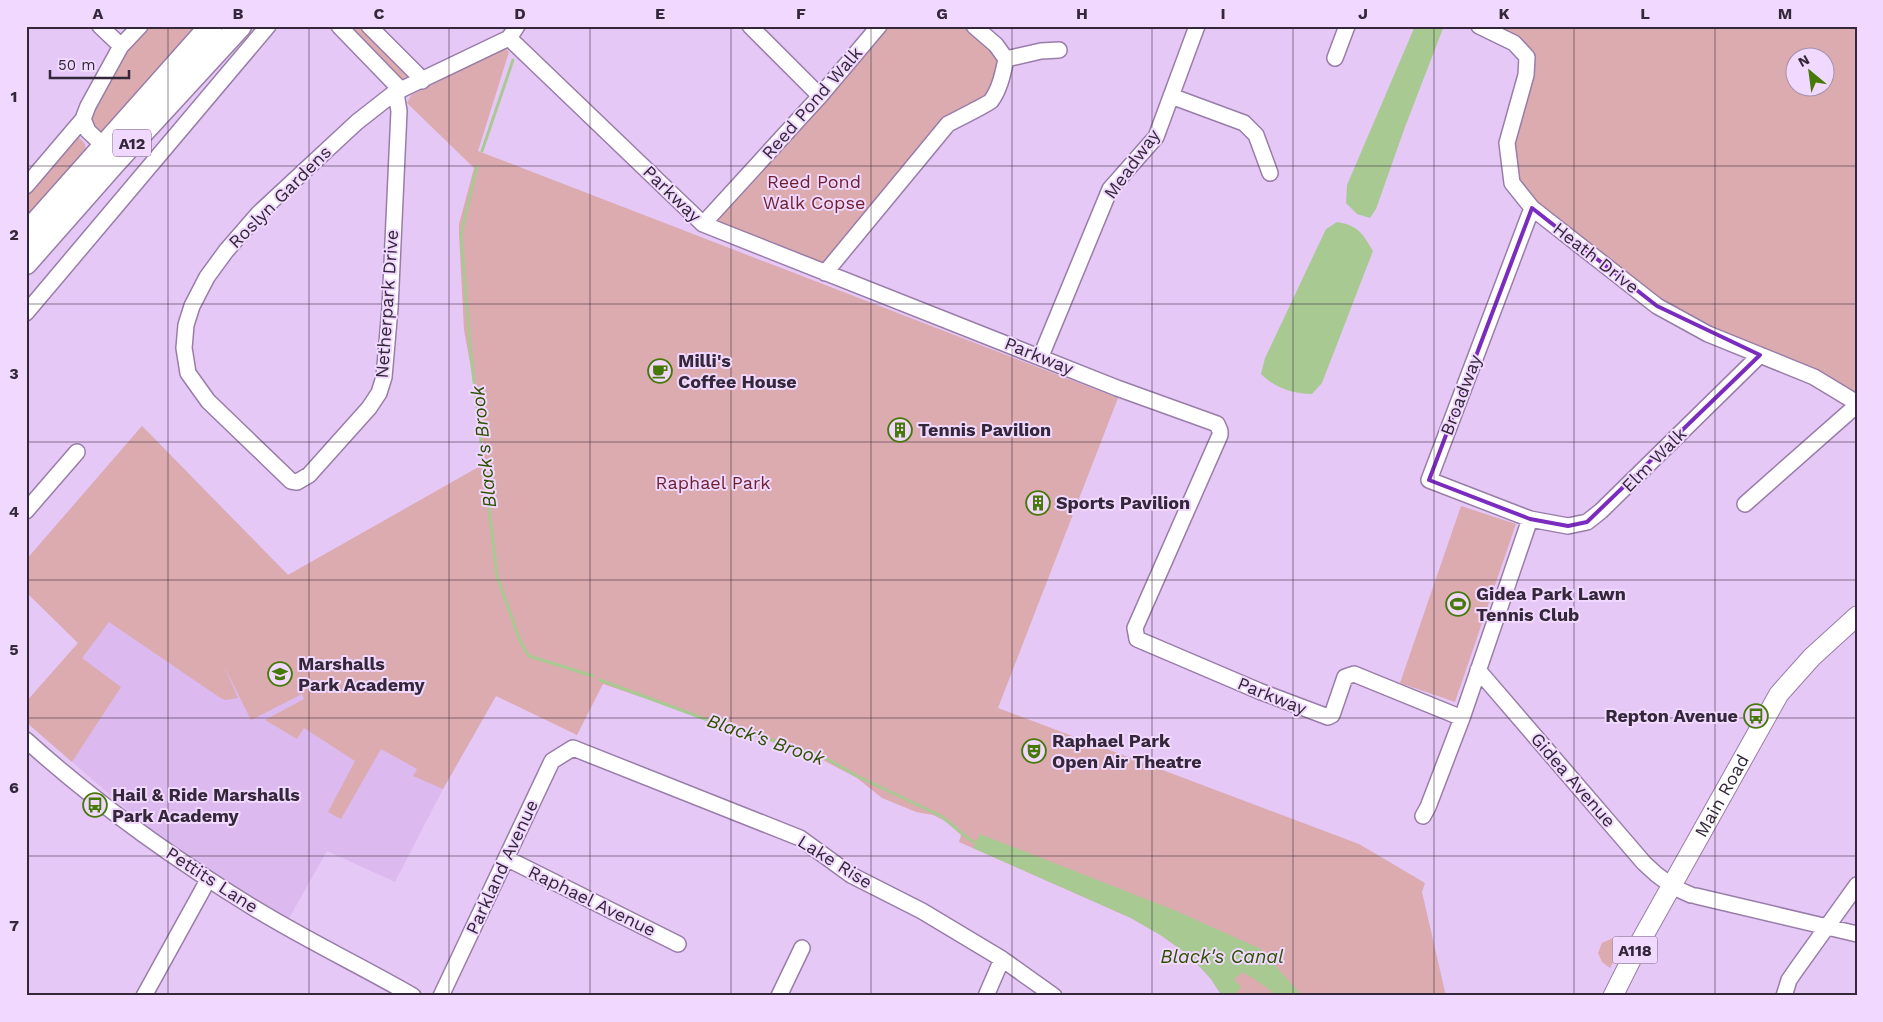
<svg xmlns="http://www.w3.org/2000/svg" width="1883" height="1022" viewBox="0 0 1883 1022" font-family="'Work Sans',sans-serif">
<rect width="100%" height="100%" fill="#e6c8f7"/>
<path fill="#dcbaef" d="M 142,426 L 288,575 L 478,468 L 496,696 L 443,789 L 395,882 L 327,851 L 288,920 L 170,847 L 26,722 L 26,702 L 78,643 L 26,592 L 26,560 Z"/>
<path fill="#dbabaf" fill-rule="evenodd" d="M 200,26 L 110,128 L 99,132 L 91,124 L 90,114 L 122,53 L 147,27 Z
M 345,26 L 364,26 L 410,71 L 409,78 L 401,80 Z
M 879,26 L 974,26 L 1006,59 L 990,102 L 948,124 L 825,273 L 703,224 Z
M 1479,26 L 1857,26 L 1857,406 L 1657,306 L 1512,183 L 1507,143 L 1527,57 ZM 1796,58 L 1826,58 L 1826,88 L 1796,88 Z
M 505,48 L 509,52 L 478,151 L 1118,398 L 998,708 L 1359,844 L 1425,883 L 1422,892 L 1446,996 L 1222,996 L 1211,979 L 1190,956 L 1162,936 L 1131,918 L 959,842 L 961,835 L 947,822 L 933,815 L 916,812 L 882,798 L 857,778 L 819,758 L 603,684 L 577,735 L 496,696 L 443,789 L 413,776 L 417,769 L 381,749 L 341,819 L 328,812 L 355,761 L 304,728 L 297,739 L 265,720 L 304,699 L 302,694 L 251,720 L 223,664 L 238,698 L 225,700 L 219,697 L 109,622 L 82,658 L 121,687 L 72,762 L 26,722 L 26,702 L 78,643 L 26,592 L 26,560 L 142,426 L 288,575 L 482,465 L 476,395 L 464,330 L 459,234 L 459,224 L 474,168 L 407,103 L 411,95 Z
M 78,136 L 85,144 L 86,152 L 26,220 L 26,197 Z
M 1461,506 L 1516,524 L 1455,702 L 1400,683 Z
M 1613,938 L 1625,941 L 1610,968 L 1602,962 L 1598,953 L 1602,943 Z"/>
<path fill="#a9c993" d="M 1415,26 L 1444,26 L 1405,127 L 1376,209 L 1370,218 L 1357,214 L 1346,203 L 1347,185 Z
M 1337,222 C 1358,225 1363,234 1373,251 L 1322,383 L 1312,394 C 1293,394 1275,388 1261,374 L 1265,358 L 1326,229 Z
M 980,834 L 1174,910 L 1261,949 L 1302,996 L 1272,996 L 1273,994 L 1269,989 L 1243,972 L 1234,979 L 1241,987 L 1236,993 L 1237,996 L 1222,996 L 1211,979 L 1190,956 L 1162,936 L 1131,918 L 973,848 Z"/>
<g fill="none" stroke-linecap="round" stroke-linejoin="round">
<path stroke="#a9c993" stroke-width="3" d="M 482,151 L 513,60
M 477,166 L 461,235 L 471,356 L 497,576 L 520,641 L 529,656 L 593,676
M 600,680 L 705,719 L 822,756 L 857,776 L 941,816 L 969,839 L 976,843"/>
<g stroke="#997da9" stroke-width="18">
<path id="minor" d="M 100,26 L 121,46
M 339,26 L 401,90
M 369,26 L 416,73 L 422,81
M 750,26 L 820,96
M 1479,26 L 1514,43 L 1527,57 L 1526,75 L 1507,143 L 1512,183 L 1532,208 L 1657,306 L 1708,334 L 1814,377 L 1857,403
M 509,38 L 703,224 L 1117,388 L 1217,424 L 1220,431 L 1220,435 L 1135,628 L 1137,639 L 1259,691 L 1328,717 L 1332,715 L 1345,677 L 1354,674 L 1462,718 L 1530,519
M 1335,58 L 1347,26
M 1006,59 L 1041,51 L 1059,50
M 394,93 L 397,99 L 399,111 L 390,308 L 384,377 L 379,393 L 369,408 L 309,475 L 297,482 L 291,481 L 208,401 L 188,373 L 184,348 L 186,325 L 192,306 L 207,277 L 226,251 L 259,213 L 357,122 L 394,93 L 509,38 L 517,26
M 1171,96 L 1244,123 L 1256,135 L 1270,173
M 83,119 L 88,131 L 104,146
M 26,186 L 83,119 L 88,106 L 121,46 L 140,26
M 1532,208 L 1429,480 L 1530,519 L 1568,526 L 1587,522 L 1601,511 L 1760,355
M 703,224 L 820,96 L 879,26
M 825,273 L 948,124 C 954,121 989,103 991,101 C 1000,89 1003,73 1006,59 L 996,45 L 974,26
M 26,313 L 268,26
M 1041,356 L 1110,189 L 1156,137 L 1197,26
M 1745,504 L 1857,405
M 26,511 L 77,452
M 1478,670 L 1644,863 C 1658,877 1672,888 1691,895
M 26,740 C 96,803 174,859 254,908 C 306,940 361,966 413,996
M 1423,816 L 1428,807 L 1462,718
M 506,858 L 678,944
M 1696,896 L 1857,934
M 144,996 L 208,880
M 441,996 L 552,761 L 573,748 L 800,838 L 851,875 L 922,911 L 1002,959 L 1054,996
M 779,996 L 802,948
M 986,996 L 1002,959
M 1784,996 L 1789,980 L 1798,967 L 1857,885"/>
</g>
<g stroke="#997da9" stroke-width="21">
<g id="major">
<path id="s1" d="M 1613,996 L 1639,944 L 1779,694 L 1812,657 L 1857,616"/>
</g>
</g>
<g stroke="#997da9" stroke-width="25">
<path id="highway" d="M 26,234 L 211,26
M 26,263 L 115,162 L 240,26"/>
</g>
<use href="#minor" stroke="#fff" stroke-width="15"/>
<use href="#major" stroke="#fff" stroke-width="19"/>
<use href="#highway" stroke="#fff" stroke-width="22"/>
</g>
<path fill="none" stroke="#7b2cbf" stroke-width="4" stroke-linejoin="round" d="M 1532,208 L 1657,306 L 1760,355 L 1587,522 L 1568,526 L 1530,519 L 1429,480 Z"/>
<path fill="none" stroke="#332739" stroke-width="1" stroke-opacity="0.55" d="M 168,26 L 168,996M 309,26 L 309,996M 449,26 L 449,996M 590,26 L 590,996M 731,26 L 731,996M 871,26 L 871,996M 1012,26 L 1012,996M 1152,26 L 1152,996M 1293,26 L 1293,996M 1434,26 L 1434,996M 1574,26 L 1574,996M 1715,26 L 1715,996M 26,166 L 1857,166M 26,304 L 1857,304M 26,442 L 1857,442M 26,580 L 1857,580M 26,718 L 1857,718M 26,856 L 1857,856"/>
<defs>
<g id="cafe-ring" transform="scale(1.25)"><circle r="9.5" fill="#f0d8fe" stroke="#467907" stroke-width="1.5"/><path d="M-5.5-4.5H6V0H3Q3 3.5 0 3.5H-2.5Q-5.5 3.5-5.5 0ZM3-3.2v2h1.7v-2ZM-6 4.5H4V6H-6Z" fill="#467907"/></g>
<g id="building-ring" transform="scale(1.25)"><circle r="9.5" fill="#f0d8fe" stroke="#467907" stroke-width="1.5"/><path d="M-4-6H4V6H1V3H-1V6H-4ZM-2.5-4.3h1.7v1.8h-1.7ZM.8-4.3h1.7v1.8H.8ZM-2.5-1h1.7V.8h-1.7ZM.8-1h1.7V.8H.8Z" fill="#467907"/></g>
<g id="stadium-ring" transform="scale(1.25)"><circle r="9.5" fill="#f0d8fe" stroke="#467907" stroke-width="1.5"/><path d="M0-5a6.5 5 0 1 0 0 10a6.5 5 0 1 0 0-10ZM-3.5-1.8h7v3.6h-7Z" fill="#467907"/></g>
<g id="school-ring" transform="scale(1.25)"><circle r="9.5" fill="#f0d8fe" stroke="#467907" stroke-width="1.5"/><path d="M0-5L7-2L0 1L-7-2ZM-4 1L0 2.5L4 1V4Q0 6-4 4Z" fill="#467907"/></g>
<g id="bus-ring" transform="scale(1.25)"><circle r="9.5" fill="#f0d8fe" stroke="#467907" stroke-width="1.5"/><path d="M-5-6H5V4H4V6H2V4H-2V6H-4V4H-5ZM-3.5-4V0h7V-4ZM-3.5 1.2v1.5H-2V1.2ZM2 1.2v1.5H3.5V1.2Z" fill="#467907"/></g>
<g id="theatre-ring" transform="scale(1.25)"><circle r="9.5" fill="#f0d8fe" stroke="#467907" stroke-width="1.5"/><path d="M-5-5.5Q0-4 5-5.5V0Q5 5 0 6Q-5 5-5 0ZM-3.3-2.5H-1v1.5H-3.3ZM1-2.5H3.3v1.5H1ZM-2.8 1Q0 5.5 2.8 1Z" fill="#467907"/></g>
</defs>
<g fill-rule="evenodd">
<use href="#cafe-ring" x="660" y="371"/>
<use href="#building-ring" x="900" y="430"/>
<use href="#building-ring" x="1038" y="503"/>
<use href="#stadium-ring" x="1458" y="604"/>
<use href="#school-ring" x="280" y="674"/>
<use href="#bus-ring" x="1756" y="716"/>
<use href="#theatre-ring" x="1034" y="751"/>
<use href="#bus-ring" x="95" y="805"/>
</g>
<g text-anchor="middle" stroke-width="4" stroke-linejoin="round" paint-order="stroke">
<g fill="#f0d8fe" stroke="#6c5c74" stroke-width="1">
<rect x="113" y="129.5" width="38" height="27" rx="4"/>
<rect x="1612.5" y="936.5" width="45" height="27" rx="4"/>
</g>
<g font-size="16" font-weight="bold" fill="#332739">
<text x="132" y="149">A12</text>
<text x="1635" y="956">A118</text>
</g>
<g font-size="18" fill="#332739" stroke="#f0d8fe">
<text transform="translate(812 103) rotate(-49)" y="6">Reed Pond Walk</text>
<text transform="translate(1132 164) rotate(-54)" y="6">Meadway</text>
<text transform="translate(672 194) rotate(44)" y="6">Parkway</text>
<text transform="translate(280 197) rotate(-45)" y="6">Roslyn Gardens</text>
<text transform="translate(1596 258) rotate(38)" y="6">Heath Drive</text>
<text transform="translate(387 304) rotate(-86)" y="6">Netherpark Drive</text>
<text transform="translate(1039 356) rotate(22)" y="6">Parkway</text>
<text transform="translate(1461 395) rotate(-69)" y="6">Broadway</text>
<text transform="translate(1654 460) rotate(-45)" y="6">Elm Walk</text>
<text transform="translate(1272 696) rotate(22)" y="6">Parkway</text>
<text transform="translate(1573 780) rotate(49)" y="6">Gidea Avenue</text>
<text dy="6" stroke="none"><textPath href="#s1" startOffset="228">Main Road</textPath></text>
<text transform="translate(835 862) rotate(32)" y="6">Lake Rise</text>
<text transform="translate(502 867) rotate(-65)" y="6">Parkland Avenue</text>
<text transform="translate(212 880) rotate(33)" y="6">Pettits Lane</text>
<text transform="translate(592 901) rotate(26)" y="6">Raphael Avenue</text>
</g>
<g font-size="18" fill="#6f2130" stroke="#f0d8fe">
<text x="814" y="188">Reed Pond<tspan x="814" dy="21">Walk Copse</tspan></text>
<text x="713" y="489">Raphael Park</text>
</g>
<g font-size="18" font-weight="bold" fill="#332739" stroke="#f0d8fe" text-anchor="start">
<text x="678" y="367">Milli's<tspan x="678" dy="21">Coffee House</tspan></text>
<text x="918" y="436">Tennis Pavilion</text>
<text x="1056" y="509">Sports Pavilion</text>
<text x="1476" y="600">Gidea Park Lawn<tspan x="1476" dy="21">Tennis Club</tspan></text>
<text x="298" y="670">Marshalls<tspan x="298" dy="21">Park Academy</tspan></text>
<text x="1738" y="722" text-anchor="end">Repton Avenue</text>
<text x="1052" y="747">Raphael Park<tspan x="1052" dy="21">Open Air Theatre</tspan></text>
<text x="112" y="801">Hail &amp; Ride Marshalls<tspan x="112" dy="21">Park Academy</tspan></text>
</g>
<g font-size="19" font-style="italic" fill="#2c5100" stroke="#f0d8fe">
<text transform="translate(483 447) rotate(-96)" y="7">Black's Brook</text>
<text transform="translate(766 739) rotate(19)" y="7">Black's Brook</text>
<text x="1222" y="963">Black's Canal</text>
</g>
</g>
<rect width="1883" height="1022" fill="none" stroke="#f0d8fe" stroke-width="55"/>
<g transform="translate(1810 72) rotate(331)"><circle r="24" fill="#f0d8fe" stroke="#a491af"/>
<path d="M0-4L9 19L0 12L-9 19Z" fill="#467907"/>
<text y="-8" font-size="14" font-weight="bold" text-anchor="middle" fill="#332739">N</text>
</g>
<path d="M50 70v8h79v-8" fill="none" stroke="#332739" stroke-width="2.5"/>
<text x="58" y="70" font-size="15" fill="#332739" stroke="#f0d8fe" stroke-width="4" paint-order="stroke">50 m</text>
<rect x="28" y="28" width="1828" height="966" fill="none" stroke="#332739" stroke-width="2"/>
<g font-size="16" text-anchor="middle" font-weight="bold" fill="#332739">
<text x="98" y="19">A</text>
<text x="238" y="19">B</text>
<text x="379" y="19">C</text>
<text x="520" y="19">D</text>
<text x="660" y="19">E</text>
<text x="801" y="19">F</text>
<text x="942" y="19">G</text>
<text x="1082" y="19">H</text>
<text x="1223" y="19">I</text>
<text x="1363" y="19">J</text>
<text x="1504" y="19">K</text>
<text x="1645" y="19">L</text>
<text x="1785" y="19">M</text>
<text x="14" y="102">1</text>
<text x="14" y="240">2</text>
<text x="14" y="379">3</text>
<text x="14" y="517">4</text>
<text x="14" y="655">5</text>
<text x="14" y="793">6</text>
<text x="14" y="931">7</text>
</g>
</svg>
